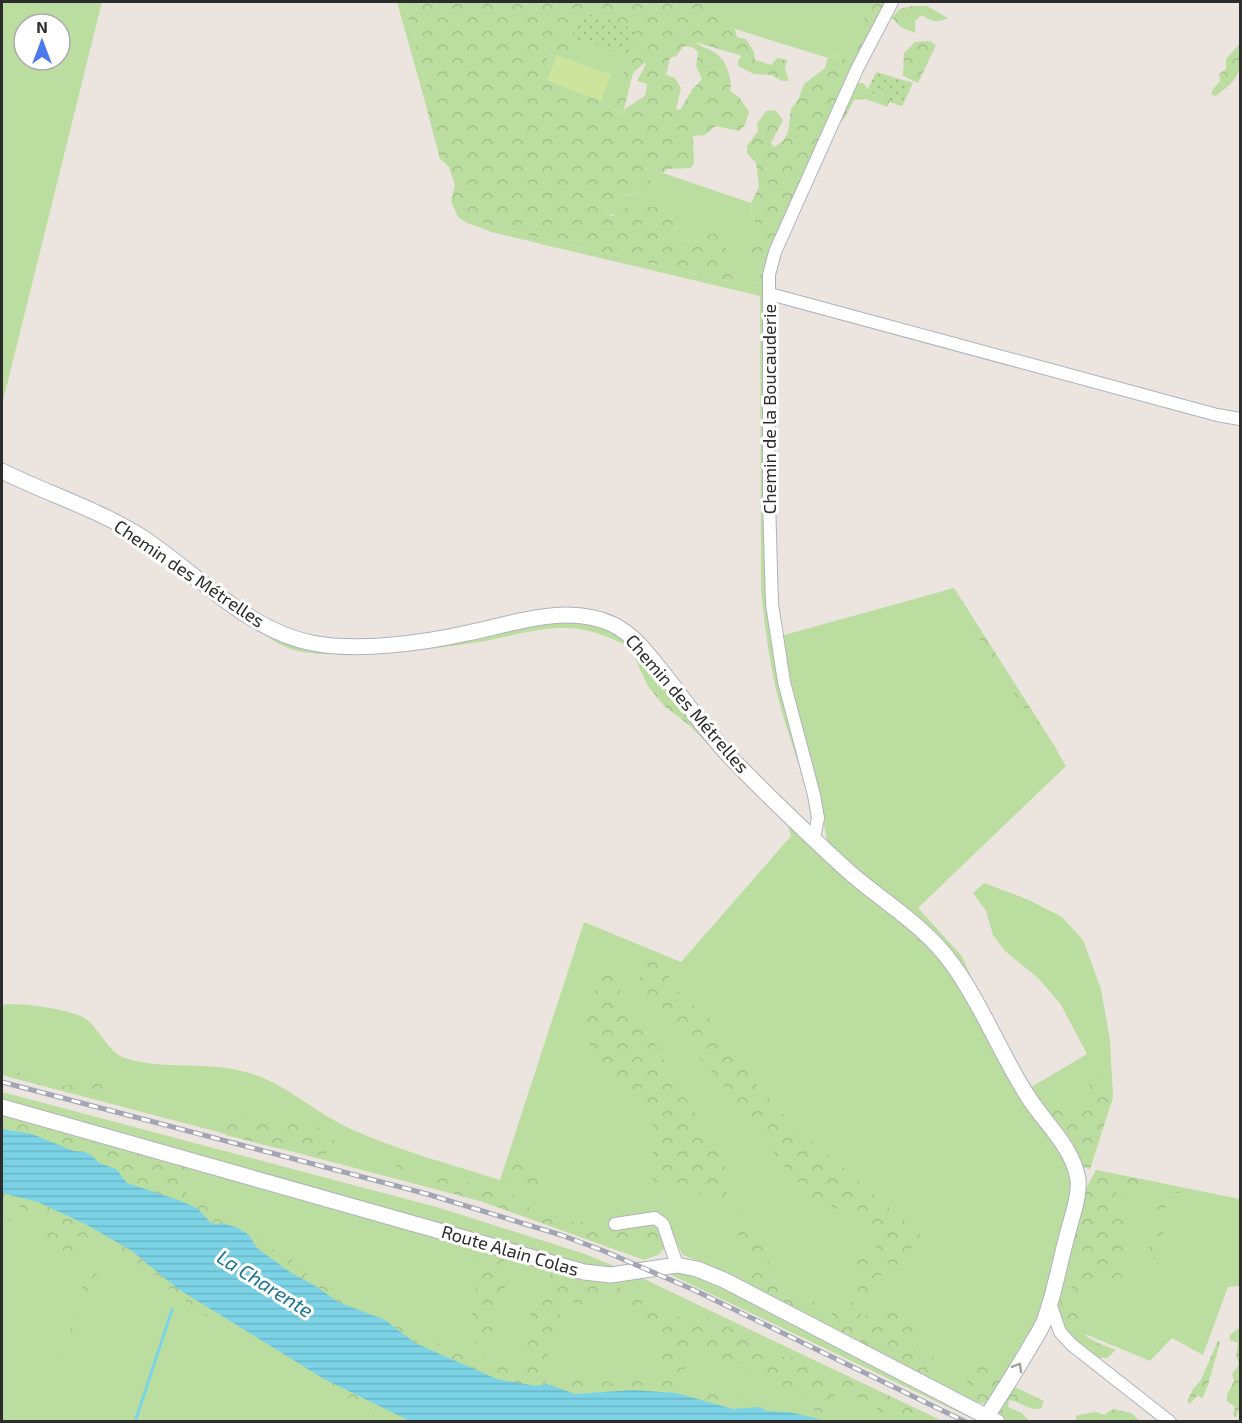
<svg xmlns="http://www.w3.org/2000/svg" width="1242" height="1423" viewBox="0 0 1242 1423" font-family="'Exo 2',sans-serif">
<defs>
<pattern id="forest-crowns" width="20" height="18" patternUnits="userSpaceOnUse" patternTransform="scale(1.5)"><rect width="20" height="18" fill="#bbdea0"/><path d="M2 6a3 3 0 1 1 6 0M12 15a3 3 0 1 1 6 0" fill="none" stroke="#a1bf8a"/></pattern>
<pattern id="garden-dots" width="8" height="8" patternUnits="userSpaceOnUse" patternTransform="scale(1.5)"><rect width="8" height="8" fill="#bbdea0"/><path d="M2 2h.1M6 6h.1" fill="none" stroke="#a1bf8a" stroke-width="1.8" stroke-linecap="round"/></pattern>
<pattern id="water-rules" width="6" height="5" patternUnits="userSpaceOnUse" patternTransform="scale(1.5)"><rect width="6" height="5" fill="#7bd3e5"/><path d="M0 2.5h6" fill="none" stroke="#6ab5c5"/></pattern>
</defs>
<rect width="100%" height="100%" fill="#ece5df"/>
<path fill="#bbdea0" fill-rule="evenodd" d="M 2,2 L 102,2 L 2,405 ZM 24,24 L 60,24 L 60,60 L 24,60 Z
M 397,2 L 404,2 L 427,91 L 425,102 Z
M 703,2 L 890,2 L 853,71 L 840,55 L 828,58 L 735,29 L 712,9 L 701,14 Z
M 571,38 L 641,40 L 623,114 L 601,101 L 547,80 L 540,74 L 548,56 L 557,55 Z
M 663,173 L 751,203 L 750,210 L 758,230 L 751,265 L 766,266 L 765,270 L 752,282 L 729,273 L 707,235 L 697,243 L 678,241 L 676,220 L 605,214 C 610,195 624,198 639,191 C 644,189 648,181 651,176 Z
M 467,223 L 482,223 L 532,236 L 757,288 L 762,285 L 767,589 L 771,639 L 782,698 L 803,765 L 812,811 C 802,771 787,733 777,694 C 769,659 764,624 761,588 L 760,296 L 495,233 Z
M 954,588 L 1066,766 L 918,908 L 962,956 L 981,999 L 835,852 L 827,840 L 822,816 L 777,637 Z
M 569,619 L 609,628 L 634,648 L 630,648 C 565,611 532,635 466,644 C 430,650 393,652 356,653 C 336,654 307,656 288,648 C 273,642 259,630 246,621 L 313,649 Z
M 678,702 L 930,945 L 955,976 L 995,1054 L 1037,1118 L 1060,1145 L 1073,1176 L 1072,1192 L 1046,1303 L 1023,1351 L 990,1405 L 973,1401 L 708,1265 L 683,1255 L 674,1239 L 658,1255 L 644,1260 L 480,1201 L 2,1075 L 2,1005 C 19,1002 71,1009 86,1019 C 101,1030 108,1054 128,1059 C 166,1070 208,1061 246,1072 C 287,1083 318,1116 358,1132 C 404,1152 453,1165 500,1180 L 584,922 L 681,962 L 791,836 L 788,826 L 689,725 L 693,725 Z
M 984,883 L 1029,900 L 1062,917 L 1083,940 L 1101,989 L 1110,1040 L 1113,1097 L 1090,1169 L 1083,1167 L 1028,1089 L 1087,1054 L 1060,1003 L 1038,978 L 1005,951 L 993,935 L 986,911 L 973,893 Z
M 2,1092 L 440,1208 L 585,1254 L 619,1268 L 591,1269 L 2,1099 Z
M 2,1116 L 586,1279 L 640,1277 L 942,1421 L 2,1421 Z
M 1096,1170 L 1240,1199 L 1240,1286 L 1228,1287 L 1203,1355 L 1172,1338 L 1150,1361 L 1085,1334 L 1076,1342 L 1055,1300 L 1086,1189 Z
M 665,1272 L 688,1273 L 721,1285 L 987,1421 L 977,1421 Z"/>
<path fill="url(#forest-crowns)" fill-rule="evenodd" d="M 404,2 L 703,2 L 702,14 L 712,9 L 735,29 L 737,37 L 746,39 L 754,52 L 755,60 L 771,65 L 777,58 L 787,60 L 785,69 L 789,81 L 782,81 L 771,75 L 754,74 L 738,66 L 738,60 L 742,56 L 695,42 C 701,47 710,49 717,54 C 726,62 733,79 730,91 L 739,97 L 749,112 L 745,125 L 739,131 L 716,126 L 705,135 L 693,136 L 694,163 L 691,168 L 667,169 L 663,173 L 652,176 C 646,202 612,186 605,214 L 614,216 L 619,209 L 638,206 L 663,208 L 676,219 L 678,241 L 697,243 L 707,235 L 716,233 L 725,243 L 726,251 L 735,258 L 735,265 L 729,273 L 752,282 L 765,270 L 762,285 L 757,288 L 532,236 L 482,223 L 467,223 L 458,217 L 451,201 L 455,185 L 449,167 L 440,159 L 425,102 L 427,91 ZM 571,38 L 632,45 L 617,96 L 616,104 L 621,106 L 626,101 L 632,74 L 644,63 L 646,64 L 637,81 L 647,84 L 645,96 L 626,108 L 622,114 L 601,101 L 547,80 L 541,75 L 548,56 L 573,54 ZM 684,46 L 692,47 L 698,52 L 696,66 L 702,79 L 692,90 L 680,110 L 676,109 L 681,88 L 675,78 L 666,75 L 670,58 L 676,56 Z
M 875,2 L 884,2 L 876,17 L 877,25 L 869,42 L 856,55 L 851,53 L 852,39 Z
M 912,6 L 927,6 L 948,18 C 938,23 930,22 922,15 L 915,21 L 915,33 L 902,28 L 892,18 L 899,9 Z
M 930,41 L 936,45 L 918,83 L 903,76 L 904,53 L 915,42 Z
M 1240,43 C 1241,74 1241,77 1216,96 L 1211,94 L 1213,89 L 1220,81 L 1219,74 L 1226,69 L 1226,59 Z
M 840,55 L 853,66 L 854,83 L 863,83 L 868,89 L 884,85 L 890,99 L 888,107 L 865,99 L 854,100 L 845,117 L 831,135 L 766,266 L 761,268 L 751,265 C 752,254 749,245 751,233 L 758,230 L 750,209 L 751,203 L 759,187 L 756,163 L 747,153 L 747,146 L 758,131 L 757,124 L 766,111 L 775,110 L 783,120 L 771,143 L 774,147 L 783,141 L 788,132 L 791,109 L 799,98 L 804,84 L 825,68 L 828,58 Z
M 954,588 L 1059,753 L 1044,740 L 951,595 L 943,591 Z
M 630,648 L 633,648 L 678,702 L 693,726 L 689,725 L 664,706 L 648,686 Z
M 850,884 L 874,897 L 934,949 L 925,959 L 915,942 L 899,926 L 879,920 L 874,914 L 871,905 Z
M 649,951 L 662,958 L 670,979 L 685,1001 L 706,1013 L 756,1085 L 792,1123 L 921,1235 L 901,1263 L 882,1274 L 862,1308 L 861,1315 L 874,1316 L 896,1298 L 901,1316 L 899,1328 L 917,1322 L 925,1329 L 914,1342 L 932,1355 L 941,1370 L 933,1381 L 835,1330 L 831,1324 L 832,1313 L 836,1307 L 847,1309 L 858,1290 L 854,1283 L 857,1267 L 854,1255 L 871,1255 L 880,1240 C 870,1220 859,1203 835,1209 L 816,1196 L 816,1211 L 812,1215 L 803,1187 L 784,1166 L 715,1075 L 657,1011 L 638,986 L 644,958 Z
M 621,969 L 620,992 L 650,1035 L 672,1075 L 725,1163 L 723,1188 L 758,1238 L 777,1282 L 804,1295 L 820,1306 L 824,1321 L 816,1321 L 748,1285 L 740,1273 L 750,1263 L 729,1213 L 717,1193 L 703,1195 L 689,1187 L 675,1194 L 652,1179 L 647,1164 L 658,1143 L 653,1126 L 630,1095 L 586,1041 L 585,1023 L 597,980 L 608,970 Z
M 1085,1055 L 1113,1097 L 1090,1169 L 1083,1167 L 1028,1089 L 1032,1087 L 1044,1103 L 1061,1105 L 1081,1105 L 1091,1095 L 1091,1087 L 1081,1076 L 1090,1069 Z
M 2,1067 L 62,1086 L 122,1079 L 107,1099 L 93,1099 L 2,1075 Z
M 2,1111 L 71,1131 L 88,1140 L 93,1136 L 187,1167 L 178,1188 L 187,1193 L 200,1204 L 215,1210 L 223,1223 C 208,1226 207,1215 196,1208 C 176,1195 149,1196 129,1184 C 123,1181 121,1174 116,1170 C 105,1160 94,1166 89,1147 L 85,1152 L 74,1151 L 32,1134 L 2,1129 Z
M 296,1112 L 324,1131 L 340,1145 L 322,1156 L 276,1148 L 226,1135 L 216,1120 L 237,1113 L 271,1125 Z
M 510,1156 L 515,1156 L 538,1173 L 538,1186 L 506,1181 L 505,1172 Z
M 397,1164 L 467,1182 L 492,1192 L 508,1192 L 536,1212 L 575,1223 L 583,1221 L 593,1222 L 598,1228 L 655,1218 L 665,1245 L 629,1237 L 604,1242 L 594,1241 L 480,1201 L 439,1190 L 395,1170 Z
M 1096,1170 L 1175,1186 L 1181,1190 L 1180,1193 L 1112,1190 L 1126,1199 L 1129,1205 L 1128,1208 L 1108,1214 L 1113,1220 L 1119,1218 L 1127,1223 L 1120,1274 L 1124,1278 L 1144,1282 L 1144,1285 L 1098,1278 L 1084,1287 C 1081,1300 1075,1329 1089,1338 C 1097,1343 1107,1346 1116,1350 L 1107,1358 L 1097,1358 L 1084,1349 L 1063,1329 L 1055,1306 L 1064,1297 L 1074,1296 L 1075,1294 C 1066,1281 1076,1268 1085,1258 L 1072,1239 L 1086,1189 Z
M 2,1193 L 38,1202 L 87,1225 L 132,1251 L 178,1289 L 237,1325 L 234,1327 L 216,1323 L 169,1289 L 154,1275 L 144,1273 L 96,1239 L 77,1236 L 58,1223 L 3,1200 Z
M 1163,1195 L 1167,1197 L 1168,1200 L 1163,1215 L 1163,1235 L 1157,1237 L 1156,1252 L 1159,1268 L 1155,1267 C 1146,1247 1147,1239 1156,1221 L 1147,1210 L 1150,1199 Z
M 2,1211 L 65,1238 L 91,1253 C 73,1264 51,1241 37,1232 C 26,1226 13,1222 2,1217 Z
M 256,1237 L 261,1237 L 263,1245 L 288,1256 L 318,1284 L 371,1309 L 373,1316 L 338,1302 L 317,1287 L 290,1272 L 257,1248 L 251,1239 Z
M 481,1249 L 501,1255 L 504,1259 L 506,1280 L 504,1297 L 497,1306 L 491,1338 L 479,1346 L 472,1338 L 470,1326 L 475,1298 L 477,1257 Z
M 95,1264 L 97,1274 L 80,1311 L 62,1362 L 88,1265 Z
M 557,1270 C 574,1272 587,1277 600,1288 L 611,1284 L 618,1286 L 622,1290 L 612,1295 L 600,1297 L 594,1305 L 576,1304 L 569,1300 L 560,1309 C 560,1314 561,1320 560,1324 C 556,1344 538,1363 547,1384 L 536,1386 L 497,1379 L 415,1343 L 385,1320 L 390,1317 L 394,1324 L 399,1323 L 410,1332 L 421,1333 L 441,1345 L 520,1370 L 528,1336 L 530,1315 L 551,1274 Z
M 637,1289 L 688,1323 L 697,1314 L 715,1319 L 777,1357 L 797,1357 L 810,1361 L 822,1374 L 835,1395 L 827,1411 L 815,1414 L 810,1398 L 768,1378 L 717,1357 L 687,1348 L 684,1377 L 676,1393 L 633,1390 L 575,1394 L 551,1385 L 560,1381 L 603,1380 L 618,1385 L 637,1381 L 654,1384 C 658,1378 662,1352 662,1345 C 663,1338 656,1329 654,1321 L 636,1321 L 625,1309 L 627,1294 Z
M 1237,1329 L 1240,1329 L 1240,1408 L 1236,1418 L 1233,1415 L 1235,1407 L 1227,1401 L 1227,1395 L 1234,1381 L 1232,1374 L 1239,1364 L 1236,1356 L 1238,1343 L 1230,1340 L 1230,1335 Z
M 1218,1340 L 1220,1343 L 1208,1385 L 1202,1399 L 1198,1395 L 1190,1404 L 1187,1402 L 1193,1389 L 1201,1380 Z
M 989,1362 L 1006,1370 L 1005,1381 L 990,1405 L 965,1397 L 966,1383 L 976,1365 Z
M 841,1373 L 942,1421 L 877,1421 L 877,1407 L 863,1401 L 835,1381 L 835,1374 Z
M 324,1379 L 410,1421 L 387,1421 L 360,1402 L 327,1392 L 322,1383 Z
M 1009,1384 L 1044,1401 L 1041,1409 C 1026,1410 1022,1402 1009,1400 L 1008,1407 L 1022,1413 L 1029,1421 L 1007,1421 L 998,1416 L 997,1407 Z
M 701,1388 C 715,1390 740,1390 743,1408 L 733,1409 L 688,1396 Z
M 1113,1409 L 1131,1413 L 1140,1421 L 1076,1421 L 1076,1416 L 1078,1415 L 1096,1412 L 1104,1415 Z"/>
<path fill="url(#garden-dots)" d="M 585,13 L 625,24 L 638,37 L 632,45 L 629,57 L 612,49 L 571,38 Z
M 876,72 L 913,83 L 902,106 L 889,102 L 890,99 L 887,97 L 884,86 L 875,95 L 868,89 Z"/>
<path fill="#cde49d" d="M 557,55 L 611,75 L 601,101 L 547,80 Z"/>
<path fill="url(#water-rules)" d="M 2,1129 L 32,1134 L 74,1151 L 85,1152 L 91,1155 L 99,1163 L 116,1169 L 127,1183 L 178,1200 L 197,1208 L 210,1222 L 215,1224 L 223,1223 L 238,1228 L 249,1235 L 257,1248 L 290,1272 L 317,1287 L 338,1302 L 385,1320 L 415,1343 L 497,1379 L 536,1386 L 547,1384 L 575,1394 L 633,1390 L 676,1393 L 733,1409 L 760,1407 L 766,1411 L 789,1412 L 827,1421 L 410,1421 L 324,1379 L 178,1289 L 132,1251 L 87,1225 L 38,1202 L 2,1193 Z"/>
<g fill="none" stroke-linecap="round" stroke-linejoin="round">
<path stroke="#7bd3e5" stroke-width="3" d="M 135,1422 L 172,1310"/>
<g stroke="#afb2bb" stroke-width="14">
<path id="minor" d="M 770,294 L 1217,415 L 1240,419
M 814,838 L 818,818 L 814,795 L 784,682 L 772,604 L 769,500 L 769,275 L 775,252 L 857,69 L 892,2
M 615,1224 L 655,1218 L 663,1224 L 677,1265
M 1050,1303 L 1060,1332 L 1072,1345 L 1170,1422"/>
</g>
<g stroke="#afb2bb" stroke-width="17">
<path id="tertiary" d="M 2,471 C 46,493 94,508 137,534 C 193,569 245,630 312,643 C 357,652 423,643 468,633 C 516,623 568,603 614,625 C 636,636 652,659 667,678 C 689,706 709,736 735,762 C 771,799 810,836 848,871 C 883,902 926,926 953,965 C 982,1005 1000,1053 1027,1095 C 1044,1123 1072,1145 1078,1179 C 1080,1197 1071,1219 1067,1236 C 1060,1262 1055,1290 1046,1316 C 1043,1327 1036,1336 1031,1345 C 1017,1369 1002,1393 987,1416
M 2,1107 L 584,1272 L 611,1275 L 677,1265 L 697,1269 L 724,1280 L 997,1422"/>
</g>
<use href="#minor" stroke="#fff" stroke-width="12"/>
<use href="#tertiary" stroke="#fff" stroke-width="15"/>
<g stroke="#a2a6b4" stroke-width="5">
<path id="rail" d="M 2,1082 L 427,1194 L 561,1235 L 604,1251 L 694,1290 L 966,1422"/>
</g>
<use href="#rail" stroke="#fff" stroke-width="3" stroke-dasharray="9" stroke-linecap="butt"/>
</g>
<defs><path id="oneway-chevron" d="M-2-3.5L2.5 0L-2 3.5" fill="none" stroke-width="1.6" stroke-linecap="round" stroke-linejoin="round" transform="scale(1.5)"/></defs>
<use stroke="#a0a0a0" href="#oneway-chevron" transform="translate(1018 1367) rotate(-60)"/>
<g text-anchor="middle" stroke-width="6" stroke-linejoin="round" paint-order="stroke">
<g font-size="18" fill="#2c2c2c" stroke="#fff">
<text transform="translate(770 409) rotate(-90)" y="6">Chemin de la Boucauderie</text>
<text transform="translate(189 574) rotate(34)" y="6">Chemin des Métrelles</text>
<text transform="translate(687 704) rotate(49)" y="6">Chemin des Métrelles</text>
<text transform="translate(510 1251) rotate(16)" y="6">Route Alain Colas</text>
</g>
<g font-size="20" font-style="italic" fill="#197492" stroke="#fff">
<text transform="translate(265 1284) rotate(32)" y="7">La Charente</text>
</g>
</g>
<rect width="1242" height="1423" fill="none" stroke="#2c2c2c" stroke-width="6"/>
<g transform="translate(42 42)"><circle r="28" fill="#ffffff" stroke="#ababab" stroke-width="1.5"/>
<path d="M0-4.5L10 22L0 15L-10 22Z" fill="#4d7aeb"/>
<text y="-9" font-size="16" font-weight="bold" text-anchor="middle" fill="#2c2c2c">N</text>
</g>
</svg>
